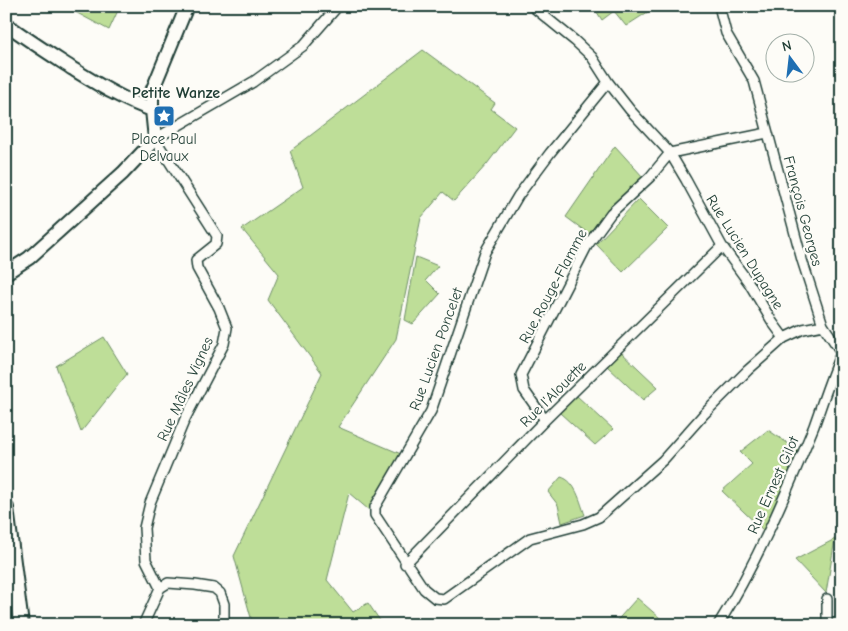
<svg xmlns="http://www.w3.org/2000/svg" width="848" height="631" viewBox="0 0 848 631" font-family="'Comic Neue',sans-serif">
<rect width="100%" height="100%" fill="#fdfcf7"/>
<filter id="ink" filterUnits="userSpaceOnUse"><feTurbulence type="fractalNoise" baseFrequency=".02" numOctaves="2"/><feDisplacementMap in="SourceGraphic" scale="10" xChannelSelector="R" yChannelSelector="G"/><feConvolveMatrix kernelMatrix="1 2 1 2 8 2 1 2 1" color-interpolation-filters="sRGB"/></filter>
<g filter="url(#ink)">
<path fill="#bede98" stroke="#6e8e66" d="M 64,6 L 120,6 L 109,30 Z
M 598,6 L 657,6 L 626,26 L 614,11 L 602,20 L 595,9 Z
M 423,50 L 495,103 L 491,109 L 515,127 L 487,164 L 454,201 L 443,192 L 421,218 L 396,339 L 338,427 L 401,454 L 369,510 L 349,493 L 327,580 L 353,612 L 368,603 L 383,625 L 253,625 L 234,556 L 322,373 L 268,300 L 279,274 L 242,229 L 303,187 L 290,151 Z
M 615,146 L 643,177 L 609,208 L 589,234 L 566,217 Z
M 639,199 L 668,228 L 623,272 L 596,244 Z
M 416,257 L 438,266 L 426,280 L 440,294 L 413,324 L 405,320 Z
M 104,337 L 127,374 L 81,432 L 56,366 Z
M 620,351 L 658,387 L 643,400 L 607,366 Z
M 577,396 L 613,429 L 595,445 L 560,413 Z
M 768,430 L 798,450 L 764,531 L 722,491 L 752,464 L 740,452 Z
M 561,477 C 576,481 580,502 585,515 L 562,523 L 558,505 L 548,492 Z
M 835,539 L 826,593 L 795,560 Z
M 637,598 L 668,625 L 613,625 Z"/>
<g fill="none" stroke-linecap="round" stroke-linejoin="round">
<g stroke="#1f3d34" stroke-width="12">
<path id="street" d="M 532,6 L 575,41 L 592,57 L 608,82 L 630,110 L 670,153 L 686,180 L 722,246 L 749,283 L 773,323 L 784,338
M 719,6 L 726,33 L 754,81 L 802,260 L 823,325 L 841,352
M 608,82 L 550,153 L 518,196 L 485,252 L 431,411 L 375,507 L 375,515 L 424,589 L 435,598 L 444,599 L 530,538 L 583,524 L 599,517 L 663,460 L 704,414 L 748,370 L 784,338 L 803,329 L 823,325
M 670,153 L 767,133
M 545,420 L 524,390 L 521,375 L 587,246 L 611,213 L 650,177 L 670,153
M 405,564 L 545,420 L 722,246
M 160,588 L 146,560 L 144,528 L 150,503 L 185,419 L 224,344 L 227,328 L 219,308 L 197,268 L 196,260 L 216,244 L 217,236 L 155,139 L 253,82 L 303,46 L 338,6
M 143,625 L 160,588 L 168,583 L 195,585 L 214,588 L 220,593 L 224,604 L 224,625
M 718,625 C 757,563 786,494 814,426 C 823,401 831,375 842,351
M 827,625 L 827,599"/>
</g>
<g stroke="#1f3d34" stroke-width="16">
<path id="secondary" d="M 6,24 C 28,40 50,54 73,69 C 99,85 123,100 152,110
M 6,273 L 29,258 L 123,173 L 155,139 L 152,110 L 152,91 L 187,6"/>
</g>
<g stroke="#1f3d34" stroke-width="18">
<path id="primary" d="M 6,508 L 21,625"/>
</g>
<use href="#street" stroke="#fdfcf7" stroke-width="9"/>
<use href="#secondary" stroke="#fdfcf7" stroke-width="12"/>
<use href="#primary" stroke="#fdfcf7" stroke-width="14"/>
</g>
</g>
<defs>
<g id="sight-square" transform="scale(1.125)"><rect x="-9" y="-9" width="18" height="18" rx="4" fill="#1f6fb2" stroke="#fdfcf7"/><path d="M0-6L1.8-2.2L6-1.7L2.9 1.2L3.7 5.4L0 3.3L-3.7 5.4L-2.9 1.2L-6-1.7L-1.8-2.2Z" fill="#fff"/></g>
</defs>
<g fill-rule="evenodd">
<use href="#sight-square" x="164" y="116"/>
</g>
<g text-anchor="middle" stroke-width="4.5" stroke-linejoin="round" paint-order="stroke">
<g font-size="15" fill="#1f3d34" stroke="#fdfcf7">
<text x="164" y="144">Place Paul<tspan x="164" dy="17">Delvaux</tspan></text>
</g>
<g font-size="15" fill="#1f3d34" stroke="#fdfcf7">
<text transform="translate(803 211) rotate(75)" y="5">François Georges</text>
<text transform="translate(745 252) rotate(58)" y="5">Rue Lucien Dupagne</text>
<text transform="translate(553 286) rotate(-62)" y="5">Rue Rouge-Flamme</text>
<text transform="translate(436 349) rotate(-70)" y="5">Rue Lucien Poncelet</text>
<text transform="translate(185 389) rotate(-65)" y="5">Rue Mâles Vignes</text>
<text transform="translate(553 394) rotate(-45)" y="5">Rue l'Alouette</text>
<text transform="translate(773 485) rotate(-66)" y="5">Rue Ernest Gilot</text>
</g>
<g font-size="16" font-weight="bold" fill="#1f3d34" stroke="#fdfcf7">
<text x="176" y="98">Petite Wanze</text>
</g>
</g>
<rect width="848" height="631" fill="none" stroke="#fdfcf7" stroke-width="25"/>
<rect x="12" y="12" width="823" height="606" fill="none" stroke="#1f3d34" stroke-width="2" filter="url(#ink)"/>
<g transform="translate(790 58) rotate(345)"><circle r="24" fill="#fdfcf7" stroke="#a4b0a9"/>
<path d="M0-4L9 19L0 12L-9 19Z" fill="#1f6fb2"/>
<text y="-8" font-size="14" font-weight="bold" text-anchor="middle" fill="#1f3d34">N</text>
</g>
</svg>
